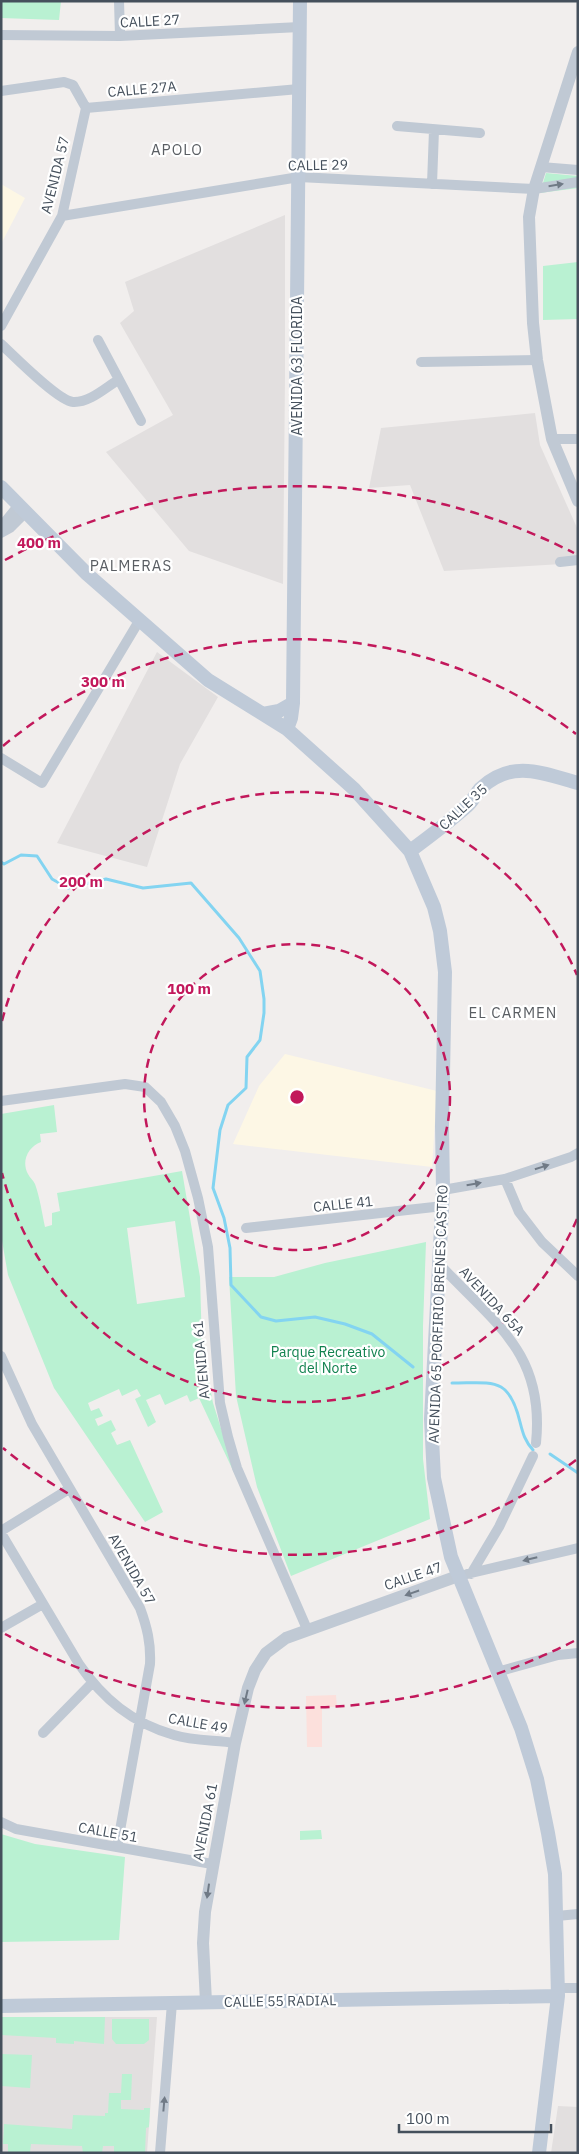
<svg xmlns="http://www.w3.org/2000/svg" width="579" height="2154" viewBox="0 0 579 2154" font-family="'IBM Plex Sans',sans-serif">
<rect width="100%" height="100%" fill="#f1eeed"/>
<path fill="#fdf7e5" d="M 1,184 L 25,198 L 1,244 Z
M 285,1054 L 437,1091 L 432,1167 L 233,1144 L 259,1086 Z"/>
<path fill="#e2dfdf" d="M 285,215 L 285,376 L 283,584 L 189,551 L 106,452 L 173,415 L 120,323 L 134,311 L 125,282 Z
M 535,413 L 540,445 L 578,530 L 578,563 L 444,571 L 410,485 L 369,488 L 381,428 Z
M 157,652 L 218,697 L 180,764 L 147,867 L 57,843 Z
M 1,2017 L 157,2017 L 147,2153 L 1,2153 Z
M 558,2106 L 578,2107 L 578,2153 L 551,2153 Z"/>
<path fill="#fce0dc" d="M 336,1695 L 337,1707 L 322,1707 L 322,1747 L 307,1747 L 306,1696 Z"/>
<path fill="#b9f1d2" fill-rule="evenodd" d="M 1,1 L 61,1 L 59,20 L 1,18 Z
M 546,173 L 578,176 L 578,188 L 540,193 Z
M 578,262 L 578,319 L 543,320 L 543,266 Z
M 54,1105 L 57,1132 L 40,1134 L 41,1142 C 28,1147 21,1161 28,1174 C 30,1178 33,1180 35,1184 C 40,1198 42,1213 45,1227 L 52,1225 L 52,1213 L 60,1211 L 57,1193 L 182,1171 L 200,1277 L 202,1347 L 213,1403 L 237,1479 L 199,1398 L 190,1402 L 187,1395 L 165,1405 L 160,1394 L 146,1400 L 156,1422 L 148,1427 L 135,1399 L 141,1396 L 137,1389 L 122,1396 L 119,1389 L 88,1403 L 91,1411 L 99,1408 L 103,1416 L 95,1419 L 98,1426 L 111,1420 L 116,1430 L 111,1433 L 117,1445 L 130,1440 L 163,1512 L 145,1522 L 54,1388 L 8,1275 L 1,1235 L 1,1114 ZM 175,1221 L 185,1297 L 137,1304 L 127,1228 Z
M 426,1242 L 423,1326 L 423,1459 L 430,1519 L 291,1576 L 257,1487 L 236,1396 L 229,1277 L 274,1277 L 325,1263 Z
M 321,1830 L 322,1839 L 300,1840 L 300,1831 Z
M 1,1834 L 35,1844 L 125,1857 L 119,1940 L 1,1942 Z
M 1,2017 L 105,2017 L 104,2044 L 74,2041 L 74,2044 L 56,2043 L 56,2038 L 1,2035 Z
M 112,2019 L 149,2019 L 149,2040 L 144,2044 L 116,2044 L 112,2039 Z
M 1,2054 L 32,2055 L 30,2088 L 1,2086 Z
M 122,2074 L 132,2074 L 131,2100 L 121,2100 L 121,2109 L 144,2110 L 144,2108 L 150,2108 L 149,2127 L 146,2128 L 145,2153 L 114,2153 L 114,2146 L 103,2146 L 102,2153 L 83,2153 L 82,2146 L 31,2144 L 30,2153 L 8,2153 L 8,2144 L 3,2144 L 4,2124 L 72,2129 L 73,2115 L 105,2116 L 105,2113 L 108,2113 L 109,2093 L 121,2093 Z"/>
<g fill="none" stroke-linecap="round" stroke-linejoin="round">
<path stroke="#83d4f1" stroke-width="3" d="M 1,862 L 4,864 L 21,855 L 37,856 L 52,879 L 68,888 L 106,879 L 143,888 L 191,883 L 239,938 L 260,971 L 264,999 L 264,1013 L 260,1040 L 247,1057 L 246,1088 L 228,1105 L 220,1130 L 213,1188 L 224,1218 L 230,1248 L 231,1285 L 261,1317 L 276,1321 L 315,1317 L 345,1324 L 372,1334 L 413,1367
M 452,1383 C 493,1383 509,1376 520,1422 C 523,1434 525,1441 533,1450
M 550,1454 L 578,1473"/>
<path stroke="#c0c9d4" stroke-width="10" d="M 119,1 L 120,36
M 1,35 L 120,36 L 300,27
M 1,91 L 64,82 L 73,85 L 86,108
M 86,108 L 299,89
M 397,126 L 480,133
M 541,167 L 578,170
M 432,184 L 434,130
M 62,216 L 299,177 L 534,189 L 578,182
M 1,326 L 62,216 L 86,108
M 98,340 L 141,421
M 1,344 C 14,356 58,401 73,402 C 89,403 105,388 118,380
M 421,362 L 537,360
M 552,439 L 578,439
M 1,527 L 18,506
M 1,533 L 10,528 L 25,513
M 560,562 L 578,560
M 1,758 L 42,783 L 139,621
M 1,1101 L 125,1084 L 145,1087 L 161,1102 L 175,1126 L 185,1151 L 198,1198 L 208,1247 L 220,1403 L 228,1437 L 237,1468 L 307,1629
M 505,1179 L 519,1212 L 542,1242 L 578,1276
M 443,1190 L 505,1179 L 571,1157 L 578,1153
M 246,1228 L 443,1206
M 440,1265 C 496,1324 545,1354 536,1443
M 1,1356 L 32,1424 L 140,1608 C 147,1627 151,1643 150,1664 L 117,1847
M 1,1531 L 69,1489
M 1,1533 L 79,1664 C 103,1699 132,1723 174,1735 C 193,1741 216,1740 235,1743
M 467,1574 L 578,1548
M 471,1574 L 499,1527 L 533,1456
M 1,1628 L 43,1604
M 497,1672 L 558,1655 L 578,1653
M 43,1733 L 92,1683
M 1,1822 L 16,1829 L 212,1864
M 557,1916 L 578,1914
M 558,1988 L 578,1988
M 160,2153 L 172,2003"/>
<path stroke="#c0c9d4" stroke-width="12" d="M 578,52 L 534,189 L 529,217 L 533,323 L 537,360 L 552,439 L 578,501
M 206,2002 L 203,1943 L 205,1912 L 235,1743 L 248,1688 L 255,1670 L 266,1653 L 286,1638 L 458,1576"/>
<path stroke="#bfcad8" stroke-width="14" d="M 1,487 L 87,574 L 208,680 L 287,729 L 354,789 L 410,851 L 434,907 L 440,931 L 445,972 L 442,1126 L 443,1190 L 431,1419 L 434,1478 L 451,1557 L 521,1728 L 537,1779 L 548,1833 L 555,1874 L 558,1996 L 539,2153
M 263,714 L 279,711 L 293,703
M 287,729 L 291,718 L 293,703 L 300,1
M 410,851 C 429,837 449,822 467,806 C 473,801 476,793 481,788 C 512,759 543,773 578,783
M 1,2006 L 558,1996"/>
</g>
<defs><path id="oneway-solid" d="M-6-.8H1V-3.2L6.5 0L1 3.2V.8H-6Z" transform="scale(1.25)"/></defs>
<g fill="#707a86">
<use href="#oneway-solid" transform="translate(556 185) rotate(-9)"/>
<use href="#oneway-solid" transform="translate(542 1167) rotate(-18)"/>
<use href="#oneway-solid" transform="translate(474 1184) rotate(-10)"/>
<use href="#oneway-solid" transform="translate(530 1559) rotate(166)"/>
<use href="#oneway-solid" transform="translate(412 1593) rotate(161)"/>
<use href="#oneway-solid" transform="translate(246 1697) rotate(103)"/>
<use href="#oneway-solid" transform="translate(208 1891) rotate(98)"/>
<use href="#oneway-solid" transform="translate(164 2104) rotate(-85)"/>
</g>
<g fill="none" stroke="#c2185b" stroke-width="2.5" stroke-dasharray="9 6">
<circle cx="297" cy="1097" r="153"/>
<path d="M577 1219A305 305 0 0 1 2 1173M2 1021A305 305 0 0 1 577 975"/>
<path d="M576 1460A458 458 0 0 1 3 1448M3 746A458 458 0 0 1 576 734"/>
<path d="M574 1641A611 611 0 0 1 5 1634M5 560A611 611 0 0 1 574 553"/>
</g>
<g text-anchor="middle" stroke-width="4.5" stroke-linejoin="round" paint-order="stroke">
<g font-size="14" fill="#45505c" stroke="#fff">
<text transform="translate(150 21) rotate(-3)" y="5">CALLE 27</text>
<text transform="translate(142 89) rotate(-5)" y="5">CALLE 27A</text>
<text transform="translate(318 165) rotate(-1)" y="5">CALLE 29</text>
<text transform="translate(55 175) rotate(-76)" y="5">AVENIDA 57</text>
<text transform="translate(297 366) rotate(-90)" y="5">AVENIDA 63 FLORIDA</text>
<text transform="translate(463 807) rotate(-43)" y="5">CALLE 35</text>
<text transform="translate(343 1204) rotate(-6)" y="5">CALLE 41</text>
<text transform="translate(492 1301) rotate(47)" y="5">AVENIDA 65A</text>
<text transform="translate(438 1314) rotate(-88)" y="5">AVENIDA 65 PORFIRIO BRENES CASTRO</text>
<text transform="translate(201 1360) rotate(-95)" y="5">AVENIDA 61</text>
<text transform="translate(132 1569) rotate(60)" y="5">AVENIDA 57</text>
<text transform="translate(413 1576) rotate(-19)" y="5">CALLE 47</text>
<text transform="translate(198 1723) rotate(10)" y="5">CALLE 49</text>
<text transform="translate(205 1822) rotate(-79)" y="5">AVENIDA 61</text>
<text transform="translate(108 1832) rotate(10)" y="5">CALLE 51</text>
<text transform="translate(280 2001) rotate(-1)" y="5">CALLE 55 RADIAL</text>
</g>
<g font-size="14" fill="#11824f" stroke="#fff">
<text x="328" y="1357">Parque Recreativo<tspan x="328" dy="16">del Norte</tspan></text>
</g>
<g font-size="15" letter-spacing="1" fill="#5a5e63" stroke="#fff">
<text x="177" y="155">APOLO</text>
<text x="131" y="571">PALMERAS</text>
<text x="513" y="1018">EL CARMEN</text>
</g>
</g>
<circle cx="297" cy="1097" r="8" fill="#c2185b" stroke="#fff" stroke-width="2.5"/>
<g font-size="15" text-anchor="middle" font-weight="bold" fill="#c2185b" stroke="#fff" stroke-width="4.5" stroke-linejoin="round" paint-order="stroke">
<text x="39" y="548">400 m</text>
<text x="103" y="687">300 m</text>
<text x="81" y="887">200 m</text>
<text x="189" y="994">100 m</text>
</g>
<rect width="579" height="2154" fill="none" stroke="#45505c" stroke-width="5"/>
<path d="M399 2124v8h152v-8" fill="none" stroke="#45505c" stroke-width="2.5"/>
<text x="406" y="2124" font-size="15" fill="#45505c" stroke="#ffffff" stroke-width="4" paint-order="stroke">100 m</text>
</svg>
